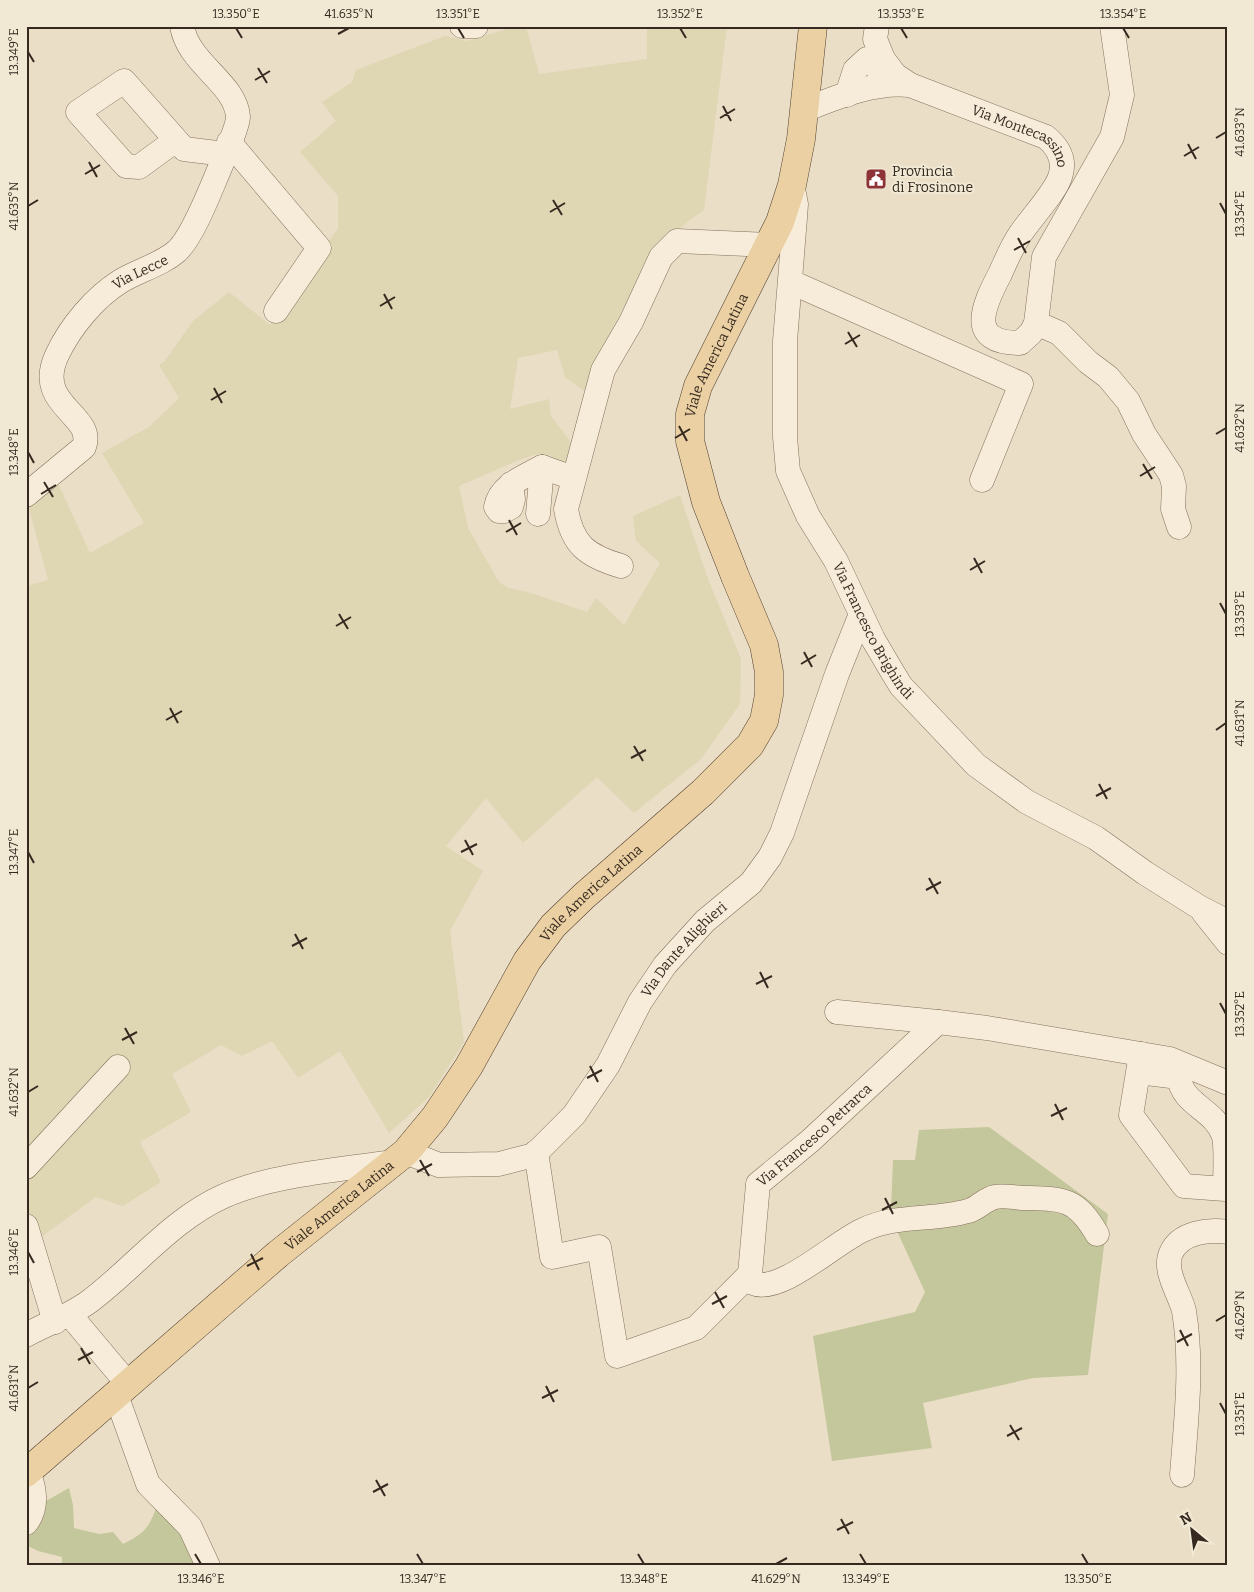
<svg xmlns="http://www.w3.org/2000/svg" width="1254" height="1592" viewBox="0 0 1254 1592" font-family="Bitter,serif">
<rect width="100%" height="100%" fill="#eadec6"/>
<path fill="#dfd6b4" d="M 517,26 L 526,26 L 539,74 L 647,59 L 647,26 L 727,26 L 704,210 L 686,223 L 652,253 L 614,326 L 590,395 L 565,377 L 557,350 L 518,358 L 510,409 L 549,399 L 551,416 L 573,445 L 569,472 L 537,454 L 519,460 L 459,486 L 468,528 L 499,582 L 508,588 L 528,592 L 587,612 L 596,598 L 624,625 L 660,563 L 636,541 L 633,516 L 680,495 L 708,579 L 741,659 L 740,704 L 701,759 L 634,813 L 597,777 L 523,843 L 486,798 L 446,846 L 483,871 L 450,931 L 464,1042 L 429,1097 L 389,1133 L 340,1051 L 298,1078 L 272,1041 L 242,1056 L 221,1045 L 172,1074 L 191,1112 L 140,1142 L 161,1182 L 123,1206 L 96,1197 L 26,1248 L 26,586 L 48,580 L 28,505 L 57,481 L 90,553 L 144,523 L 102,453 L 149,427 L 179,398 L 159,365 L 164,362 L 193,321 L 229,292 L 270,325 L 338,228 L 338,196 L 300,152 L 336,121 L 322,102 L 352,82 L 356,70 L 445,36 L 467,41 Z"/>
<path fill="#c4c79b" d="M 989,1127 L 1108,1214 L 1088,1375 L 1033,1378 L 923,1403 L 932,1448 L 832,1461 L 813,1336 L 915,1312 L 925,1292 L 896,1229 L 891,1209 L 893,1160 L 915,1160 L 919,1130 Z
M 69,1488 L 73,1505 L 74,1528 L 99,1534 L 113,1532 L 123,1544 C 147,1532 149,1527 158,1503 L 176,1518 L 200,1566 L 62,1566 L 62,1557 L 38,1551 L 26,1545 L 26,1536 L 46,1501 Z"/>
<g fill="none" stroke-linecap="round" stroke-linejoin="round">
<g stroke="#84705e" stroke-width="25">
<g id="minor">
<path d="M 462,26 L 476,26"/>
<path d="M 877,26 L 875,39 L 883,59 L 879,72"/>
<path d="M 847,95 L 855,70 L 867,59 L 883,59 L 895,75 L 910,85"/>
<path id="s1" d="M 804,110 C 837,97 875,81 910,85 L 1046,137 C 1058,147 1066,160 1060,177 C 1055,193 1029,220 1019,236 C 1011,248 1006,261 1000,274 C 983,306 966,343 1020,343 L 1031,333 L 1036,323 L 1044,257 L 1112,137 L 1122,95 L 1112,26"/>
<path d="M 176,140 L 139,167 L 126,166 L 78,112 L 124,81 L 184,149 L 225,154"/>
<path d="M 229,142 L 319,248 L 276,311"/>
<path id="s2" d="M 793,189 L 796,204 L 795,218 L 785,341 L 785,437 L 788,471 L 808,516 L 836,561 L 873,639 L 893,673 L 901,686 L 976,765 L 1027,802 L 1096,838 L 1145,873 L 1199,907 L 1228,922"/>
<path d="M 791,282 L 1021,384 L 982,480"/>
<path d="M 1036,323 L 1059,333 L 1088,362 L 1108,377 L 1128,401 L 1144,434 L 1171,475 L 1174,486 L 1173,509 L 1179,527"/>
<path d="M 511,484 L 513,499 L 511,507 L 504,511 L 499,511 L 496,507 C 500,485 524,477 542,467 L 573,478"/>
<path id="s3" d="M 26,495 L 84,447 C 96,414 33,406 57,355 C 70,327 95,297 121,281 C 139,270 161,265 177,251 C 193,236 210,191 219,170 C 223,160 238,127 238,117 C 236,83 188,64 182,26"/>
<path d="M 538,514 L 542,467"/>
<path d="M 621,566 C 587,556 572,545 566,509 L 603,370 L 631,322 L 661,257 L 677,241 L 769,245"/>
<path d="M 1204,913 L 1228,943"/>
<path d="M 837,1012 L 938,1022"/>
<path d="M 1138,1072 L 1179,1077 C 1182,1105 1214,1109 1223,1134 C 1227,1143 1225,1177 1225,1189 L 1184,1186 L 1131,1115 L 1141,1054"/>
<path id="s4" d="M 406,1152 L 439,1165 L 499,1164 L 534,1155 L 574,1115 L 608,1065 L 640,1002 L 665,965 L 705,921 L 751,883 L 770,857 L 782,833 L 837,674 L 861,614"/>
<path d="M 536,1152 L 552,1257 L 599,1247 L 617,1356 L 696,1328 L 750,1274"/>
<path d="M 26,1167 L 118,1067"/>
<path d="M 26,1226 L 55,1322"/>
<path id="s5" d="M 1097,1234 C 1076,1198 1064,1199 1025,1198 C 1016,1198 1004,1195 995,1197 C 985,1199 977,1209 968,1211 C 933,1221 896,1214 863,1230 C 837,1241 780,1295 753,1283 L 750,1274 L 758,1184 L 810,1141 L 938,1022 L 987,1028 L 1170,1059 L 1228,1083"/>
<path d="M 70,1315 L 128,1384"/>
<path d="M 26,1335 C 48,1323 70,1316 90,1301 C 134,1268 172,1219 224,1196 C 270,1175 343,1169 394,1162"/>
<path d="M 116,1395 L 148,1484 L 190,1527 L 208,1566"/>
<path d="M 1182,1475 C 1186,1421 1193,1365 1184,1311 C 1180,1294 1163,1271 1171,1253 C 1180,1232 1209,1229 1228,1232"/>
<path d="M 26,1523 C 38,1508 35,1488 28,1472"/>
</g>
</g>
<g stroke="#523f31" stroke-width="29">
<g id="major">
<path id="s6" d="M 26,1473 L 278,1254 L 406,1152 L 435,1117 L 469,1066 L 527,961 L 553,926 L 584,896 L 703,792 L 750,745 L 764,721 L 769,695 L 769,672 L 764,645 L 735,576 L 706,502 L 690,441 L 690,414 L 698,386 L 780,222 L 792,185 L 801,139 L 813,26"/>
</g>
</g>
<use href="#minor" stroke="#f6ecd9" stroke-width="24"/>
<use href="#major" stroke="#ead0a2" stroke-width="28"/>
</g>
<path fill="none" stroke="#352920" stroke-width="2" d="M 236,28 L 242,38M 458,28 L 464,38M 680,28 L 686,38M 901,28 L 907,38M 1123,28 L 1129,38M 338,34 L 349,28M 28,52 L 34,62M 258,68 L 267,83M 255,80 L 270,71M 723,106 L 731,121M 720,118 L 735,109M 1216,138 L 1226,132M 1188,144 L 1196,159M 1184,156 L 1199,147M 89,162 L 97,177M 85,174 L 100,165M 553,200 L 562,215M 1220,203 L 1226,214M 28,206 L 38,200M 550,212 L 565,203M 1018,238 L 1026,253M 1014,250 L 1030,241M 384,294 L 392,309M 380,306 L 395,297M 848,332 L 857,347M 845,344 L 860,335M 214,388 L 222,403M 211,400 L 226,391M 679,426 L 687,441M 1216,434 L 1226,428M 675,438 L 690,429M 28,452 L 34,463M 1143,464 L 1152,479M 1140,476 L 1155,467M 44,482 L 53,497M 41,494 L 56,485M 509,520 L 517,535M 506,532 L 521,523M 974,558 L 982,573M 970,570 L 985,561M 1220,603 L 1226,614M 339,614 L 348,629M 336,626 L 351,617M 804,652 L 812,667M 801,664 L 816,655M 170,708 L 178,723M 166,720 L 182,711M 1216,730 L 1226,723M 634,746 L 643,761M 631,758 L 646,750M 1099,784 L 1107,799M 1096,796 L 1111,788M 465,840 L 473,855M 28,852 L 34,863M 461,852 L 477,844M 929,878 L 938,894M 926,890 L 941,882M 295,934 L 303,949M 292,946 L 307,938M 760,972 L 768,988M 756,984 L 772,976M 1220,1003 L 1226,1014M 125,1028 L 134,1044M 122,1040 L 137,1032M 590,1066 L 598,1082M 587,1078 L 602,1070M 28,1092 L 38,1086M 1055,1104 L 1063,1120M 1051,1116 L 1067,1108M 420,1160 L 429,1176M 417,1172 L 432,1164M 885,1198 L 893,1214M 882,1210 L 897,1202M 28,1252 L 34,1263M 251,1254 L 259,1270M 247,1266 L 263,1258M 715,1292 L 724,1308M 712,1304 L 727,1296M 1216,1321 L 1226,1315M 1180,1330 L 1188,1346M 1177,1342 L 1192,1334M 81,1348 L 90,1364M 78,1360 L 93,1352M 546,1386 L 554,1402M 28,1388 L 38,1382M 542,1398 L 558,1390M 1220,1403 L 1226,1414M 1010,1425 L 1019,1440M 1007,1436 L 1022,1428M 376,1480 L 385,1496M 373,1492 L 388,1484M 841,1519 L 849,1534M 837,1530 L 853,1522M 195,1554 L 201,1564M 417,1554 L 423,1564M 638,1554 L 644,1564M 860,1554 L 866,1564M 1082,1554 L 1088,1564M 776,1564 L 787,1558"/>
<defs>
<g id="civic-square" transform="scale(1.125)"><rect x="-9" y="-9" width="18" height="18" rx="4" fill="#8d3338" stroke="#f2e9d5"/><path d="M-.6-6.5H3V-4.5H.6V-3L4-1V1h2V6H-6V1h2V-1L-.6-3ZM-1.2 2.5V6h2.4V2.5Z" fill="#fff"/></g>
</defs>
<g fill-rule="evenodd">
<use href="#civic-square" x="876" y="179"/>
</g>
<g text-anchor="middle" stroke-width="4" stroke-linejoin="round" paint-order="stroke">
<g font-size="14" fill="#352920" stroke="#f2e9d5">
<text dy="5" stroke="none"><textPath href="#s1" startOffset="234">Via Montecassino</textPath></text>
<text dy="5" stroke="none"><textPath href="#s3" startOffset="299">Via Lecce</textPath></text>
<text dy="5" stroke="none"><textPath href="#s6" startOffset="1449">Viale America Latina</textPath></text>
<text dy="5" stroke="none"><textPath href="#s2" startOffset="464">Via Francesco Brighindi</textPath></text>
<text dy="5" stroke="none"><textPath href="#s6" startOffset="818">Viale America Latina</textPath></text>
<text dy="5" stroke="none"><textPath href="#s4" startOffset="388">Via Dante Alighieri</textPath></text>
<text dy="5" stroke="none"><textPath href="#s5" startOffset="554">Via Francesco Petrarca</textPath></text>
<text dy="5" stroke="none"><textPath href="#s6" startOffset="412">Viale America Latina</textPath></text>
</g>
<g font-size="14" fill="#352920" stroke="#f2e9d5" text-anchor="start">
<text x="892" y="176">Provincia<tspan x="892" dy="16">di Frosinone</tspan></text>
</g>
</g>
<rect width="1254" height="1592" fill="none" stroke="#f2e9d5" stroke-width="55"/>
<g transform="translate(1192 1530) rotate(331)" stroke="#f2e9d5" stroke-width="4" paint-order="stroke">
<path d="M0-4L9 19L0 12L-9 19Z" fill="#352920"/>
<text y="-8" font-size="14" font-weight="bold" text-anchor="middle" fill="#352920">N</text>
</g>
<rect x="28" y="28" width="1198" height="1536" fill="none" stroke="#352920" stroke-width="2"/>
<g font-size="12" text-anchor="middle" fill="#352920">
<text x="236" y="18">13.350°E</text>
<text x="349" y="18">41.635°N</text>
<text x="458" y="18">13.351°E</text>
<text x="680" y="18">13.352°E</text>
<text x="901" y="18">13.353°E</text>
<text x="1123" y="18">13.354°E</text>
<text transform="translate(14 52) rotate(-90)" y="4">13.349°E</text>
<text transform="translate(1240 132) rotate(-90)" y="4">41.633°N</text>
<text transform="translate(14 206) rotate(-90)" y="4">41.635°N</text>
<text transform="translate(1240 214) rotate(-90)" y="4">13.354°E</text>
<text transform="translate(1240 428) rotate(-90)" y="4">41.632°N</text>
<text transform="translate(14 452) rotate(-90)" y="4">13.348°E</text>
<text transform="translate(1240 614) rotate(-90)" y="4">13.353°E</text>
<text transform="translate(1240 723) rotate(-90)" y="4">41.631°N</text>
<text transform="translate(14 852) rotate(-90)" y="4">13.347°E</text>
<text transform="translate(1240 1014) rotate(-90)" y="4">13.352°E</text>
<text transform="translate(14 1092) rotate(-90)" y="4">41.632°N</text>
<text transform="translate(14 1252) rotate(-90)" y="4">13.346°E</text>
<text transform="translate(1240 1315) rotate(-90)" y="4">41.629°N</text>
<text transform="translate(14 1388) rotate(-90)" y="4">41.631°N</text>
<text transform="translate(1240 1414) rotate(-90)" y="4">13.351°E</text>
<text x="201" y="1583">13.346°E</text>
<text x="423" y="1583">13.347°E</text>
<text x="644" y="1583">13.348°E</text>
<text x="776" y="1583">41.629°N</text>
<text x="866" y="1583">13.349°E</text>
<text x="1088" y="1583">13.350°E</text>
</g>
</svg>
